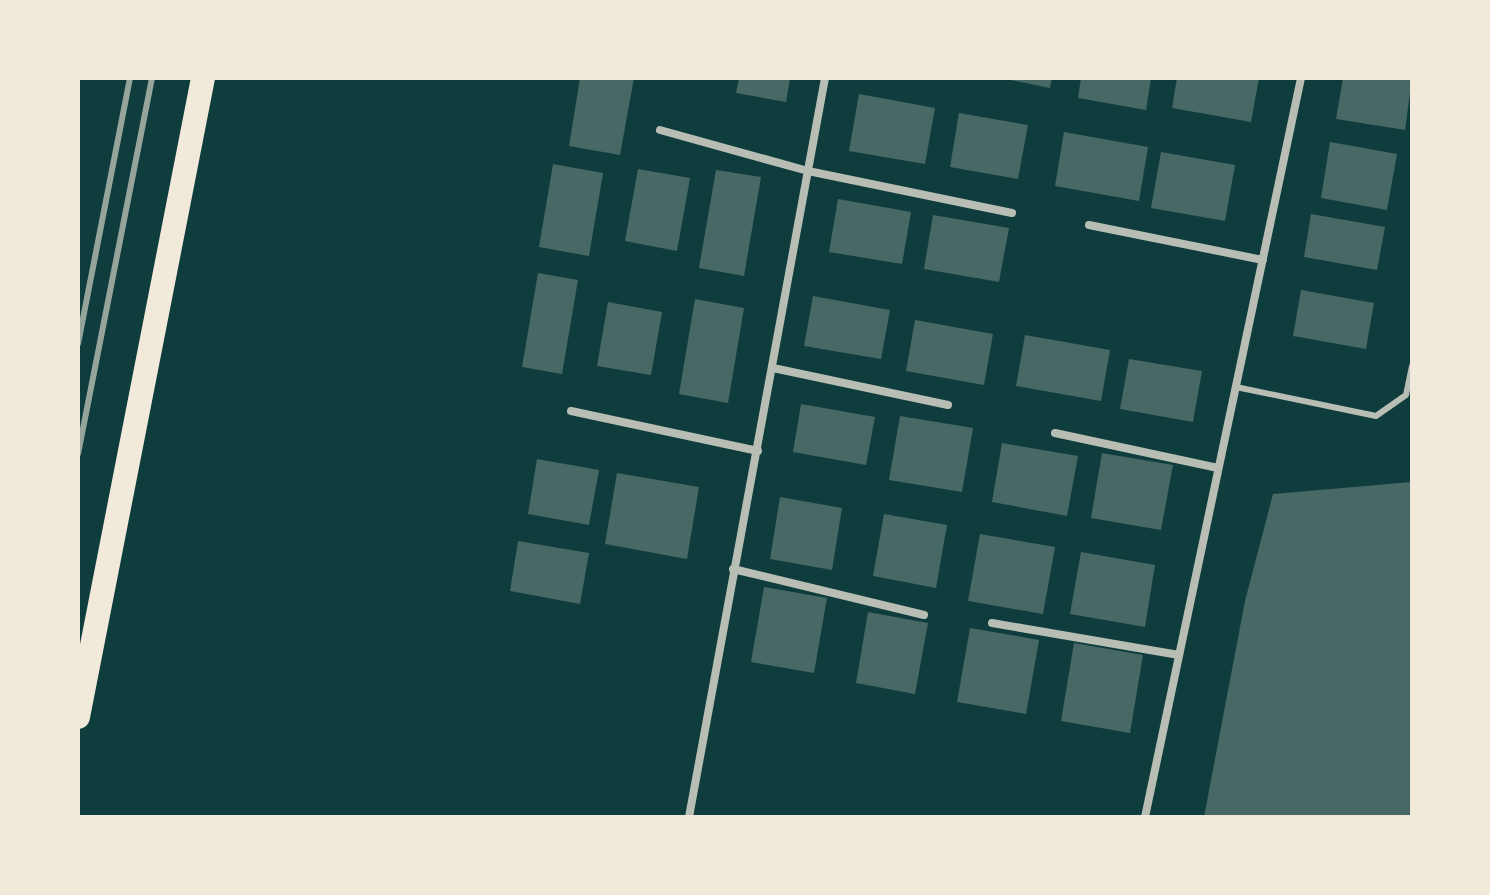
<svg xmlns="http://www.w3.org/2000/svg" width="1490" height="895" viewBox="0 0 1490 895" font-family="'Golos Text',sans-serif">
<rect width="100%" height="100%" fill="#0f3d3e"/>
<path fill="#486865" d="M 580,78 L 634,78 L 620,155 L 569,146 Z
M 739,78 L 790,78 L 786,102 L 736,93 Z
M 1001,78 L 1052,78 L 1050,88 Z
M 1081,78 L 1151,78 L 1146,110 L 1078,98 Z
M 1177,78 L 1259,78 L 1251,122 L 1172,108 Z
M 1343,78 L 1412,78 L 1405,130 L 1336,119 Z
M 859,94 L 935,108 L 925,164 L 849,151 Z
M 959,113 L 1028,125 L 1018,179 L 950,167 Z
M 1064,132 L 1148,147 L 1139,201 L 1055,186 Z
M 1330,142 L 1397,154 L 1387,210 L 1321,198 Z
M 1161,152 L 1235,165 L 1225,221 L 1151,208 Z
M 553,164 L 603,173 L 589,256 L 539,247 Z
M 638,169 L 690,178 L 677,251 L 625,241 Z
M 716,170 L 761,177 L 744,276 L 699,268 Z
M 838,199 L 911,212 L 902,264 L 829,252 Z
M 1311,214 L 1385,227 L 1377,270 L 1304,257 Z
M 933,215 L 1009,228 L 999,282 L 924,269 Z
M 538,273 L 578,280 L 562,374 L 522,367 Z
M 1301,290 L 1374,303 L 1366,349 L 1293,336 Z
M 813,296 L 890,310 L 881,359 L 804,346 Z
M 695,299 L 744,308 L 728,403 L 679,394 Z
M 608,302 L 662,312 L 651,375 L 597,366 Z
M 915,320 L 993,334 L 984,385 L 906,371 Z
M 1025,335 L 1110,350 L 1101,401 L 1016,386 Z
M 1129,359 L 1202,371 L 1193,422 L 1120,409 Z
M 801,404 L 875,417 L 866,465 L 793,452 Z
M 900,416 L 973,428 L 962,492 L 889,480 Z
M 1002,443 L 1078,456 L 1067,516 L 992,502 Z
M 1102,453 L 1173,465 L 1161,530 L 1091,518 Z
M 537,459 L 599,470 L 589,525 L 528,514 Z
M 617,473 L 699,487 L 687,559 L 605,544 Z
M 1412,482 L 1412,817 L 1204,817 L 1245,601 L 1273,494 Z
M 780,497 L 842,508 L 832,570 L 770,559 Z
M 884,514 L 947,525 L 936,588 L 873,576 Z
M 980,534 L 1055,547 L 1043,614 L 968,601 Z
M 518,541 L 589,553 L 580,604 L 510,591 Z
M 1081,552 L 1155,565 L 1145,627 L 1070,614 Z
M 764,587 L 827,598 L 814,673 L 751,662 Z
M 868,612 L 928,623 L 915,694 L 856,683 Z
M 970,628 L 1039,640 L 1026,714 L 957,702 Z
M 1074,643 L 1143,655 L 1130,733 L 1061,721 Z"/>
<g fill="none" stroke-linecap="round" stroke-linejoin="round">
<path stroke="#b8beb3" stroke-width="6" d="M 1236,387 L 1376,416 L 1406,395 L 1412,366"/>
<path stroke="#b8beb3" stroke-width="8" d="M 660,130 L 808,171 L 1012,213
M 1089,225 L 1263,260
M 773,368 L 948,405
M 571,411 L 758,451
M 1055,433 L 1218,468
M 733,569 L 924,615
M 992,623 L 1179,655
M 689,817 L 825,78
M 1145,817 L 1301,78"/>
<path stroke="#f1e9da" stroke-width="24" d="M 78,717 L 203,78"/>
<path stroke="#97a49c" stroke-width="6" d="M 78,344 L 130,78
M 78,454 L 152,78"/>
</g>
<rect width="1490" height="895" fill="none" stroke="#f1e9da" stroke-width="160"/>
</svg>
